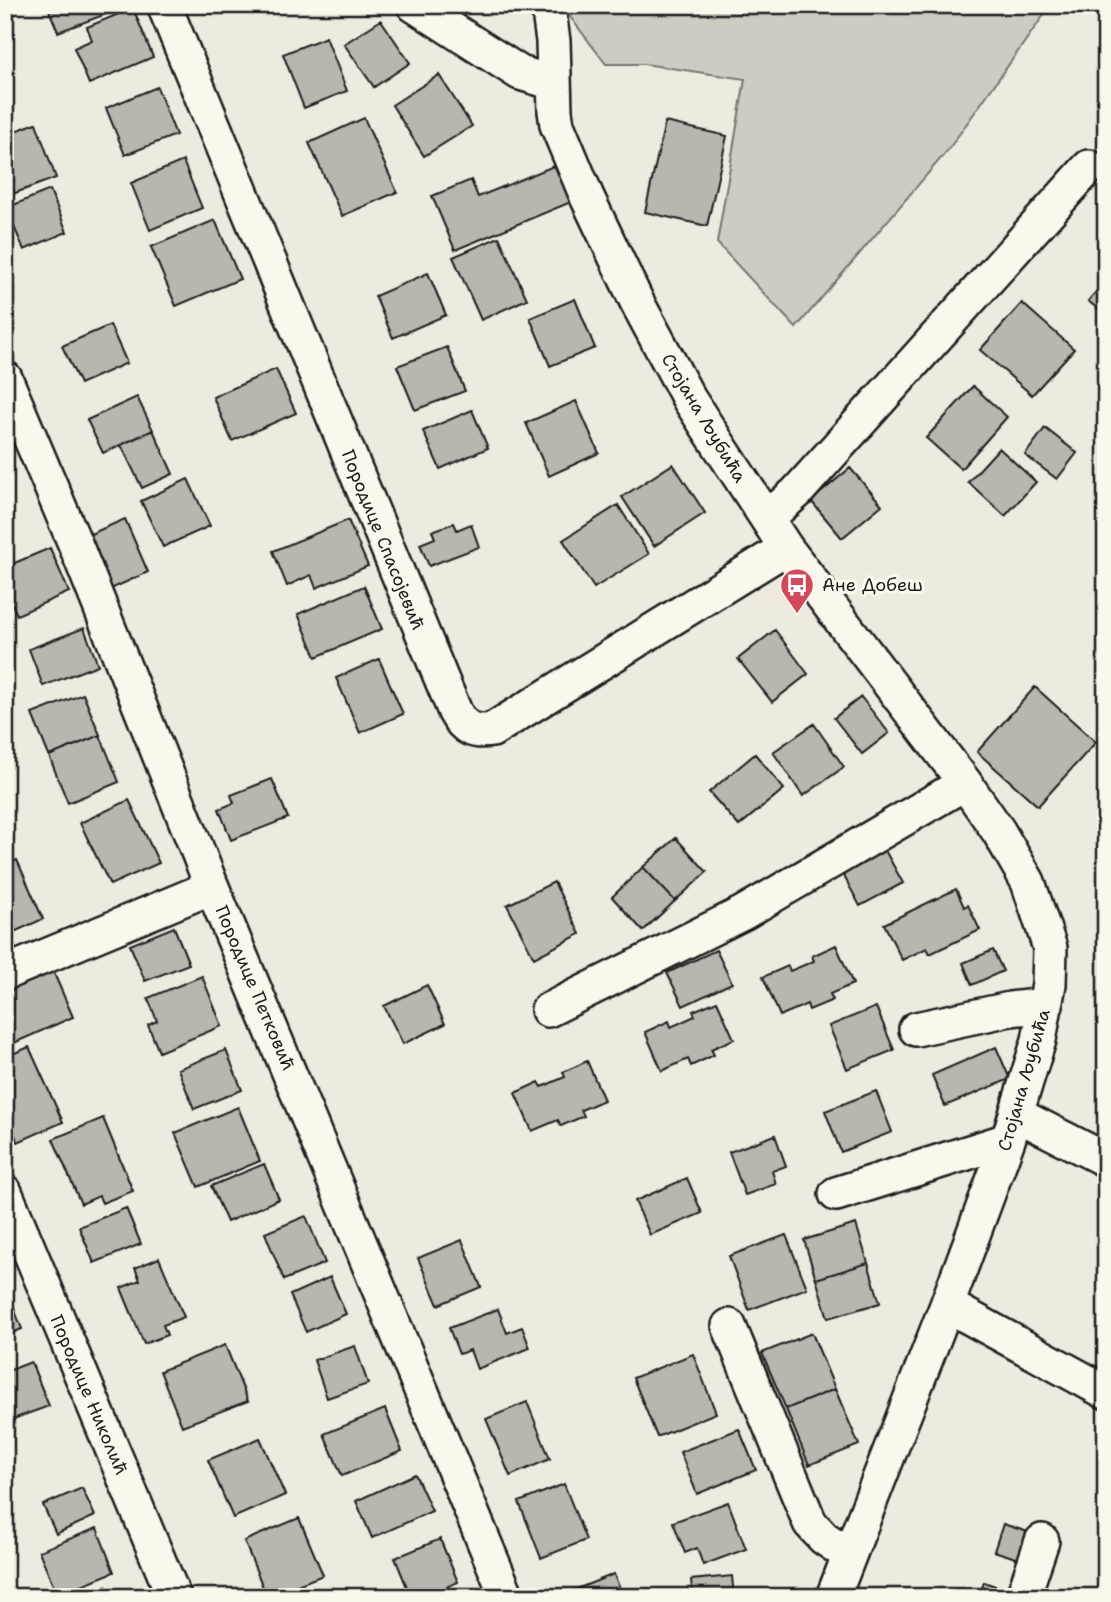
<svg xmlns="http://www.w3.org/2000/svg" width="1111" height="1602" viewBox="0 0 1111 1602" font-family="'Shantell Sans',sans-serif">
<rect width="100%" height="100%" fill="#eeeadf"/>
<filter id="ink" filterUnits="userSpaceOnUse"><feTurbulence type="fractalNoise" baseFrequency=".0143" numOctaves="2"/><feDisplacementMap in="SourceGraphic" scale="14" xChannelSelector="R" yChannelSelector="G"/><feConvolveMatrix kernelMatrix="1 2 1 2 8 2 1 2 1" color-interpolation-filters="sRGB"/></filter>
<g filter="url(#ink)">
<path fill="#ceccc2" stroke="#75746f" stroke-width="2" d="M 561,5 L 1051,5 L 948,150 L 796,328 L 717,243 L 745,79 L 644,64 L 606,64 Z"/>
<path fill="#b9b6af" stroke="#1c1c1c" stroke-width="2" d="M 47,5 L 106,5 L 109,13 L 58,32 Z
M 133,8 L 153,57 L 89,84 L 74,48 L 92,40 L 87,27 Z
M 381,20 L 410,63 L 374,87 L 344,44 Z
M 326,37 L 347,91 L 304,108 L 283,54 Z
M 439,75 L 472,126 L 424,156 L 392,105 Z
M 157,87 L 176,135 L 125,155 L 106,108 Z
M 364,118 L 397,192 L 342,216 L 309,143 Z
M 665,122 L 727,136 L 707,226 L 645,212 Z
M 36,123 L 56,178 L 7,196 L 5,135 Z
M 183,161 L 202,208 L 150,230 L 131,183 Z
M 556,165 L 571,202 L 455,250 L 432,196 L 471,180 L 478,197 Z
M 50,190 L 67,232 L 24,250 L 6,208 Z
M 215,220 L 240,279 L 176,306 L 151,247 Z
M 499,237 L 527,299 L 481,320 L 453,257 Z
M 428,273 L 446,315 L 393,338 L 375,296 Z
M 1106,280 L 1106,315 L 1088,301 Z
M 575,299 L 595,348 L 550,366 L 530,318 Z
M 1022,303 L 1074,349 L 1032,395 L 980,350 Z
M 110,325 L 127,363 L 80,384 L 62,346 Z
M 447,347 L 465,391 L 415,410 L 397,366 Z
M 276,369 L 296,413 L 232,441 L 213,397 Z
M 973,386 L 1007,417 L 961,469 L 926,438 Z
M 137,397 L 153,430 L 103,453 L 87,420 Z
M 576,401 L 599,453 L 549,476 L 526,423 Z
M 472,410 L 488,448 L 440,469 L 423,431 Z
M 1045,428 L 1077,453 L 1057,479 L 1025,455 Z
M 153,430 L 173,474 L 142,488 L 121,445 Z
M 999,448 L 1036,482 L 1005,516 L 968,482 Z
M 673,464 L 705,513 L 654,546 L 622,497 Z
M 850,468 L 882,505 L 842,538 L 811,501 Z
M 188,479 L 210,526 L 163,547 L 141,501 Z
M 618,505 L 649,554 L 594,588 L 563,540 Z
M 125,519 L 148,572 L 111,589 L 88,535 Z
M 348,520 L 368,566 L 316,588 L 311,575 L 287,586 L 273,551 Z
M 454,523 L 457,530 L 471,524 L 479,547 L 429,566 L 420,544 L 435,538 L 432,531 Z
M 50,548 L 69,592 L 17,615 L 5,589 L 5,567 Z
M 364,586 L 382,629 L 316,657 L 298,614 Z
M 84,628 L 98,665 L 43,686 L 29,649 Z
M 775,630 L 808,674 L 772,702 L 738,659 Z
M 379,659 L 403,714 L 360,733 L 336,678 Z
M 1035,687 L 1096,742 L 1038,806 L 977,752 Z
M 83,694 L 100,735 L 49,756 L 32,714 Z
M 861,697 L 889,733 L 862,754 L 834,718 Z
M 814,724 L 844,767 L 803,796 L 773,752 Z
M 100,735 L 119,782 L 68,803 L 49,756 Z
M 755,754 L 784,789 L 739,826 L 709,792 Z
M 272,779 L 288,818 L 231,840 L 219,809 L 234,803 L 231,795 Z
M 129,800 L 159,863 L 110,885 L 80,823 Z
M 676,838 L 707,872 L 675,901 L 643,867 Z
M 882,845 L 903,883 L 860,906 L 840,869 Z
M 17,860 L 43,919 L 5,936 L 5,865 Z
M 643,867 L 675,901 L 643,931 L 612,897 Z
M 554,882 L 580,934 L 534,958 L 507,905 Z
M 956,889 L 964,907 L 968,905 L 980,930 L 930,954 L 927,948 L 902,960 L 884,924 Z
M 174,927 L 189,964 L 145,981 L 130,945 Z
M 836,945 L 853,984 L 830,994 L 833,1000 L 809,1010 L 807,1004 L 780,1016 L 763,977 L 788,966 L 790,971 L 814,961 L 812,956 Z
M 716,950 L 732,983 L 683,1006 L 667,973 Z
M 993,950 L 1003,971 L 972,985 L 963,963 Z
M 53,971 L 73,1017 L 5,1047 L 5,992 Z
M 202,976 L 222,1026 L 159,1052 L 148,1025 L 157,1021 L 148,998 Z
M 427,985 L 445,1024 L 403,1044 L 384,1006 Z
M 717,1001 L 734,1039 L 711,1049 L 714,1055 L 691,1066 L 688,1059 L 662,1071 L 645,1032 L 669,1021 L 671,1027 L 695,1016 L 693,1011 Z
M 876,1007 L 894,1050 L 847,1069 L 829,1026 Z
M 29,1047 L 63,1122 L 18,1142 L 5,1115 L 5,1057 Z
M 996,1047 L 1010,1079 L 945,1106 L 932,1075 Z
M 226,1050 L 242,1090 L 194,1109 L 178,1069 Z
M 587,1061 L 604,1100 L 581,1110 L 584,1116 L 561,1126 L 558,1120 L 532,1131 L 515,1093 L 539,1082 L 542,1087 L 565,1077 L 563,1072 Z
M 876,1091 L 892,1132 L 841,1152 L 825,1111 Z
M 238,1107 L 260,1161 L 198,1187 L 175,1133 Z
M 103,1118 L 133,1191 L 102,1203 L 99,1196 L 81,1204 L 53,1139 Z
M 775,1135 L 786,1166 L 772,1171 L 776,1184 L 745,1195 L 729,1152 Z
M 264,1164 L 279,1199 L 227,1222 L 211,1186 Z
M 687,1178 L 702,1213 L 650,1235 L 635,1201 Z
M 126,1208 L 141,1244 L 94,1263 L 79,1227 Z
M 306,1216 L 325,1263 L 284,1280 L 265,1233 Z
M 856,1224 L 868,1263 L 816,1279 L 804,1240 Z
M 786,1235 L 807,1288 L 749,1310 L 729,1256 Z
M 462,1240 L 481,1287 L 438,1305 L 418,1258 Z
M 159,1258 L 184,1317 L 163,1325 L 167,1335 L 144,1344 L 121,1288 L 140,1280 L 135,1268 Z
M 868,1263 L 880,1303 L 828,1318 L 816,1279 Z
M 330,1277 L 346,1314 L 306,1332 L 290,1295 Z
M 5,1285 L 22,1329 L 5,1336 Z
M 498,1309 L 507,1333 L 522,1327 L 530,1348 L 477,1369 L 470,1350 L 459,1354 L 449,1328 Z
M 812,1333 L 835,1389 L 786,1409 L 762,1353 Z
M 225,1345 L 248,1401 L 182,1426 L 160,1371 Z
M 355,1346 L 368,1384 L 327,1398 L 314,1360 Z
M 693,1354 L 716,1413 L 657,1437 L 633,1378 Z
M 31,1362 L 49,1406 L 5,1422 L 5,1372 Z
M 835,1389 L 859,1445 L 809,1465 L 786,1409 Z
M 527,1402 L 550,1459 L 510,1476 L 486,1419 Z
M 385,1409 L 402,1451 L 342,1476 L 324,1434 Z
M 739,1429 L 756,1470 L 697,1494 L 680,1452 Z
M 260,1438 L 285,1495 L 233,1518 L 208,1460 Z
M 415,1474 L 432,1511 L 372,1538 L 356,1501 Z
M 564,1484 L 586,1540 L 541,1558 L 519,1502 Z
M 82,1488 L 95,1516 L 56,1534 L 43,1505 Z
M 728,1502 L 746,1549 L 703,1565 L 697,1548 L 685,1553 L 673,1522 Z
M 299,1518 L 323,1575 L 267,1597 L 244,1541 Z
M 1003,1524 L 1031,1533 L 1022,1560 L 994,1551 Z
M 97,1528 L 114,1572 L 57,1595 L 39,1551 Z
M 440,1539 L 458,1582 L 423,1597 L 411,1597 L 395,1558 Z
M 614,1574 L 623,1597 L 559,1596 Z
M 732,1576 L 734,1597 L 693,1597 L 691,1580 Z
M 984,1582 L 1012,1592 L 1011,1597 L 979,1597 Z
M 106,1586 L 110,1597 L 80,1597 Z"/>
<g fill="none" stroke-linecap="round" stroke-linejoin="round">
<g stroke="#1c1c1c" stroke-width="38">
<path id="minor" d="M 164,5 L 455,712 C 464,729 474,733 492,730 L 786,548
M 414,5 L 520,73 L 554,83
M 548,5 L 553,41 L 555,111 L 557,125 L 587,197 L 637,302 L 689,399 L 786,548 L 965,783 L 999,832 L 1028,882 L 1050,948 L 1049,984 L 1039,1040 L 1008,1140 L 947,1305 L 833,1597
M 5,378 L 76,546 L 212,887 L 507,1597
M 767,518 L 796,493 L 1089,167
M 5,973 L 212,887
M 548,1010 L 743,913 L 965,783
M 916,1029 L 1010,1009 L 1046,1005
M 1016,1114 L 1106,1160
M 5,1192 L 174,1597
M 836,1194 L 1008,1140
M 947,1305 L 1106,1392
M 729,1326 L 810,1523 L 824,1538 L 849,1555
M 1023,1597 L 1042,1541"/>
</g>
<use href="#minor" stroke="#fbf7ec" stroke-width="33"/>
</g>
</g>
<defs>
<g id="bus-pin" transform="scale(1.75)"><path d="M0 17L-7.5 6A9.5 9.5 0 1 1 7.5 6Z" fill="#d1495b" stroke="#fbf7ec"/><path d="M-5-6H5V4H4V6H2V4H-2V6H-4V4H-5ZM-3.5-4V0h7V-4ZM-3.5 1.2v1.5H-2V1.2ZM2 1.2v1.5H3.5V1.2Z" fill="#fff"/></g>
</defs>
<g fill-rule="evenodd">
<use href="#bus-pin" x="797" y="585"/>
</g>
<g text-anchor="middle" stroke-width="6" stroke-linejoin="round" paint-order="stroke">
<g font-size="18" fill="#1c1c1c" stroke="#fbf7ec">
<text transform="translate(704 418) rotate(59)" y="6">Стојана Љубића</text>
<text transform="translate(383 540) rotate(68)" y="6">Породице Спасојевић</text>
<text transform="translate(255 988) rotate(67)" y="6">Породице Петковић</text>
<text transform="translate(1024 1080) rotate(-74)" y="6">Стојана Љубића</text>
<text transform="translate(89 1395) rotate(67)" y="6">Породице Николић</text>
</g>
<g font-size="18" fill="#1c1c1c" stroke="#fbf7ec" text-anchor="start">
<text x="822" y="591">Ане Добеш</text>
</g>
</g>
<rect width="1111" height="1602" fill="none" stroke="#fbf7ec" stroke-width="28"/>
<rect x="14" y="14" width="1083" height="1574" fill="none" stroke="#1c1c1c" stroke-width="2.5" filter="url(#ink)"/>
</svg>
